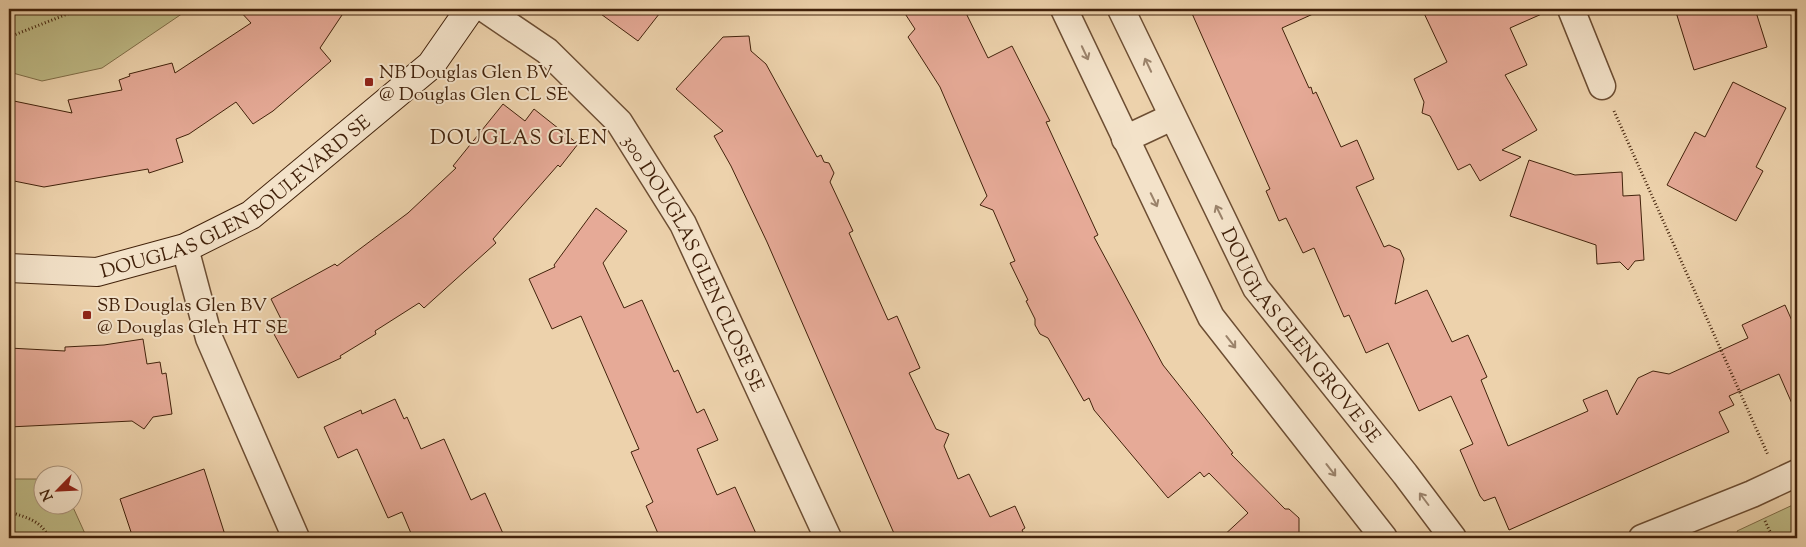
<svg xmlns="http://www.w3.org/2000/svg" width="1806" height="547" viewBox="0 0 1806 547" font-family="'Sorts Mill Goudy',serif">
<rect width="100%" height="100%" fill="#edd2ac"/>
<filter id="stains"><feTurbulence type="fractalNoise" baseFrequency=".004" numOctaves="4"/><feColorMatrix values="0 0 0 0 .2 0 0 0 0 .09 0 0 0 0 .02 0 0 0 .5 -.17"/></filter>
<radialGradient id="worn" r=".72"><stop offset=".6" stop-color="#630" stop-opacity="0"/><stop offset="1" stop-color="#630" stop-opacity=".3"/></radialGradient>
<path fill="#beba86" stroke="#806e48" d="M 9,9 L 189,9 L 102,68 L 42,81 L 9,72 Z
M 9,479 L 42,479 L 42,504 L 72,505 L 87,538 L 18,538 L 19,534 L 9,532 Z
M 1797,503 L 1797,538 L 1740,538 L 1737,531 Z"/>
<path fill="#e6aa97" stroke="#42220b" d="M 238,9 L 346,9 L 320,48 L 331,61 L 273,111 L 253,124 L 236,102 L 189,134 L 176,139 L 183,162 L 149,173 L 148,169 L 44,187 L 9,180 L 9,100 L 72,113 L 68,100 L 122,90 L 119,80 L 130,76 L 129,74 L 172,63 L 175,73 L 251,23 Z
M 594,9 L 663,9 L 638,41 Z
M 902,9 L 964,9 L 988,58 L 1012,46 L 1050,121 L 1046,122 L 1098,235 L 1094,237 L 1163,365 L 1233,453 L 1231,454 L 1285,509 L 1289,509 L 1299,518 L 1299,538 L 1221,538 L 1248,513 L 1209,473 L 1204,477 L 1200,472 L 1168,498 L 1094,410 L 1089,398 L 1084,401 L 1048,338 L 1040,334 L 1035,325 L 1035,319 L 1026,301 L 1028,300 L 1010,263 L 1015,261 L 993,210 L 980,205 L 987,196 L 940,87 L 908,37 L 915,29 Z
M 1190,9 L 1324,9 L 1282,28 L 1309,88 L 1311,87 L 1313,94 L 1316,92 L 1341,147 L 1357,140 L 1374,179 L 1356,187 L 1384,247 L 1389,245 L 1400,250 L 1404,259 L 1395,304 L 1427,290 L 1452,342 L 1468,335 L 1487,377 L 1481,380 L 1508,446 L 1588,411 L 1583,400 L 1607,390 L 1617,415 L 1638,378 L 1653,371 L 1669,374 L 1748,338 L 1742,325 L 1785,305 L 1797,332 L 1797,415 L 1779,374 L 1729,396 L 1734,405 L 1719,412 L 1729,432 L 1509,530 L 1495,497 L 1484,501 L 1480,496 L 1460,450 L 1473,444 L 1451,396 L 1419,411 L 1388,343 L 1366,353 L 1349,315 L 1344,317 L 1314,248 L 1303,253 L 1286,218 L 1279,221 L 1266,191 L 1270,189 Z
M 1422,9 L 1553,9 L 1510,28 L 1527,65 L 1505,75 L 1537,130 L 1502,150 L 1521,157 L 1480,181 L 1470,164 L 1458,170 L 1430,116 L 1422,113 L 1424,102 L 1414,79 L 1447,62 Z
M 1675,9 L 1755,9 L 1767,47 L 1694,70 Z
M 749,36 L 751,51 L 766,64 L 817,157 L 821,155 L 824,162 L 829,163 L 834,173 L 830,182 L 853,231 L 849,233 L 888,320 L 897,316 L 920,368 L 909,373 L 936,429 L 949,434 L 944,446 L 958,479 L 969,474 L 990,517 L 1015,506 L 1025,528 L 1022,530 L 1026,538 L 896,538 L 767,242 L 731,166 L 714,136 L 723,131 L 676,89 L 723,37 Z
M 1733,82 L 1786,108 L 1756,167 L 1763,171 L 1736,221 L 1667,185 L 1695,132 L 1705,137 Z
M 503,104 L 525,121 L 534,109 L 578,144 L 560,167 L 558,165 L 493,239 L 496,243 L 424,308 L 419,303 L 375,331 L 376,334 L 340,356 L 341,358 L 298,378 L 269,325 L 281,319 L 271,299 L 335,264 L 337,266 L 408,213 L 456,168 L 453,166 Z
M 1529,160 L 1575,175 L 1622,172 L 1623,196 L 1640,195 L 1644,260 L 1635,261 L 1628,270 L 1620,262 L 1597,264 L 1596,245 L 1510,216 Z
M 596,208 L 627,231 L 603,263 L 624,308 L 642,300 L 674,372 L 678,370 L 697,413 L 704,409 L 718,440 L 697,449 L 717,495 L 735,487 L 758,538 L 660,538 L 646,506 L 653,502 L 631,452 L 639,449 L 581,316 L 552,329 L 529,279 L 555,267 L 554,265 Z
M 143,339 L 147,364 L 160,362 L 162,374 L 166,373 L 172,414 L 153,417 L 144,429 L 132,421 L 9,427 L 9,348 L 65,351 L 65,347 L 104,345 Z
M 395,399 L 404,419 L 407,417 L 421,449 L 444,439 L 471,500 L 485,493 L 505,538 L 413,538 L 402,512 L 388,518 L 357,449 L 338,458 L 324,427 L 361,410 L 362,414 Z
M 204,469 L 226,538 L 133,538 L 120,499 Z"/>
<g fill="none" stroke-linecap="round" stroke-linejoin="round">
<g stroke="#6d4e33" stroke-width="29">
<g id="street">
<path id="s1" d="M 485,9 L 547,51 L 619,122 L 683,224 L 828,538"/>
<path d="M 1064,9 L 1211,317 L 1384,538"/>
<path id="s2" d="M 1121,9 L 1256,288 L 1405,474 L 1453,538"/>
<path d="M 1571,9 L 1602,86"/>
<path d="M 1125,139 L 1172,117"/>
<path d="M 185,248 L 209,338 L 296,538"/>
<path d="M 1642,538 L 1752,494 L 1797,473"/>
</g>
</g>
<g stroke="#42220b" stroke-width="30">
<g id="secondary">
<path id="s3" d="M 9,268 L 97,272 L 185,248 L 251,215 L 431,65 L 470,9"/>
</g>
</g>
<path stroke="#42220b" stroke-width="3" stroke-dasharray="1 2.5" stroke-linecap="butt" d="M 9,37 L 80,9
M 1614,111 L 1768,455
M 9,512 C 26,517 42,521 49,538
M 1765,521 L 1773,538"/>
<use href="#street" stroke="#f3e2c9" stroke-width="26"/>
<use href="#secondary" stroke="#f3e2c9" stroke-width="28"/>
</g>
<defs><path id="oneway-shaft" d="M-6 0H5M1.5-3L5.5 0L1.5 3" fill="none" stroke-width="1.6" stroke-linecap="round" stroke-linejoin="round" transform="scale(1.25)"/></defs>
<g stroke="#9a826a">
<use href="#oneway-shaft" transform="translate(1085 53) rotate(65)"/>
<use href="#oneway-shaft" transform="translate(1148 65) rotate(-115)"/>
<use href="#oneway-shaft" transform="translate(1154 200) rotate(64)"/>
<use href="#oneway-shaft" transform="translate(1219 212) rotate(-116)"/>
<use href="#oneway-shaft" transform="translate(1231 342) rotate(52)"/>
<use href="#oneway-shaft" transform="translate(1331 470) rotate(52)"/>
<use href="#oneway-shaft" transform="translate(1424 499) rotate(-127)"/>
</g>
<g fill="#8f2418" stroke="#f3e2c9" stroke-width="2">
<rect x="364" y="77" width="10" height="10" rx="2.5"/>
<rect x="82" y="310" width="10" height="10" rx="2.5"/>
</g>
<g text-anchor="middle" stroke-width="4" stroke-linejoin="round" paint-order="stroke">
<g font-size="19" fill="#42220b" stroke="#f3e2c9" text-anchor="start">
<text x="379" y="78">NB Douglas Glen BV<tspan x="379" dy="22">@ Douglas Glen CL SE</tspan></text>
<text x="97" y="311">SB Douglas Glen BV<tspan x="97" dy="22">@ Douglas Glen HT SE</tspan></text>
</g>
<g font-size="19" fill="#42220b" stroke="#f3e2c9">
<text dy="7" stroke="none"><textPath href="#s3" startOffset="248">DOUGLAS GLEN BOULEVARD SE</textPath></text>
<text dy="7" stroke="none"><textPath href="#s1" startOffset="336">300 DOUGLAS GLEN CLOSE SE</textPath></text>
<text dy="7" stroke="none"><textPath href="#s2" startOffset="374">DOUGLAS GLEN GROVE SE</textPath></text>
</g>
<g font-size="20" letter-spacing="1" fill="#42220b" stroke="#f3e2c9">
<text x="519" y="144">DOUGLAS GLEN</text>
</g>
</g>
<rect width="1806" height="547" fill="none" stroke="#edd2ac" stroke-width="30"/>
<rect x="10" y="10" width="1786" height="527" fill="none" stroke="#42220b" stroke-width="2.5"/>
<rect x="15" y="15" width="1776" height="517" fill="none" stroke="#42220b"/>
<g transform="translate(58 490) rotate(246)"><circle r="24" fill="#f3e2c9" stroke="#ac957d"/>
<path d="M0-4L9 19L0 12L-9 19Z" fill="#8f2418"/>
<text y="-8" font-size="14" font-weight="bold" text-anchor="middle" fill="#42220b">N</text>
</g>
<rect width="100%" height="100%" filter="url(#stains)"/>
<rect width="100%" height="100%" fill="url(#worn)"/>
</svg>
